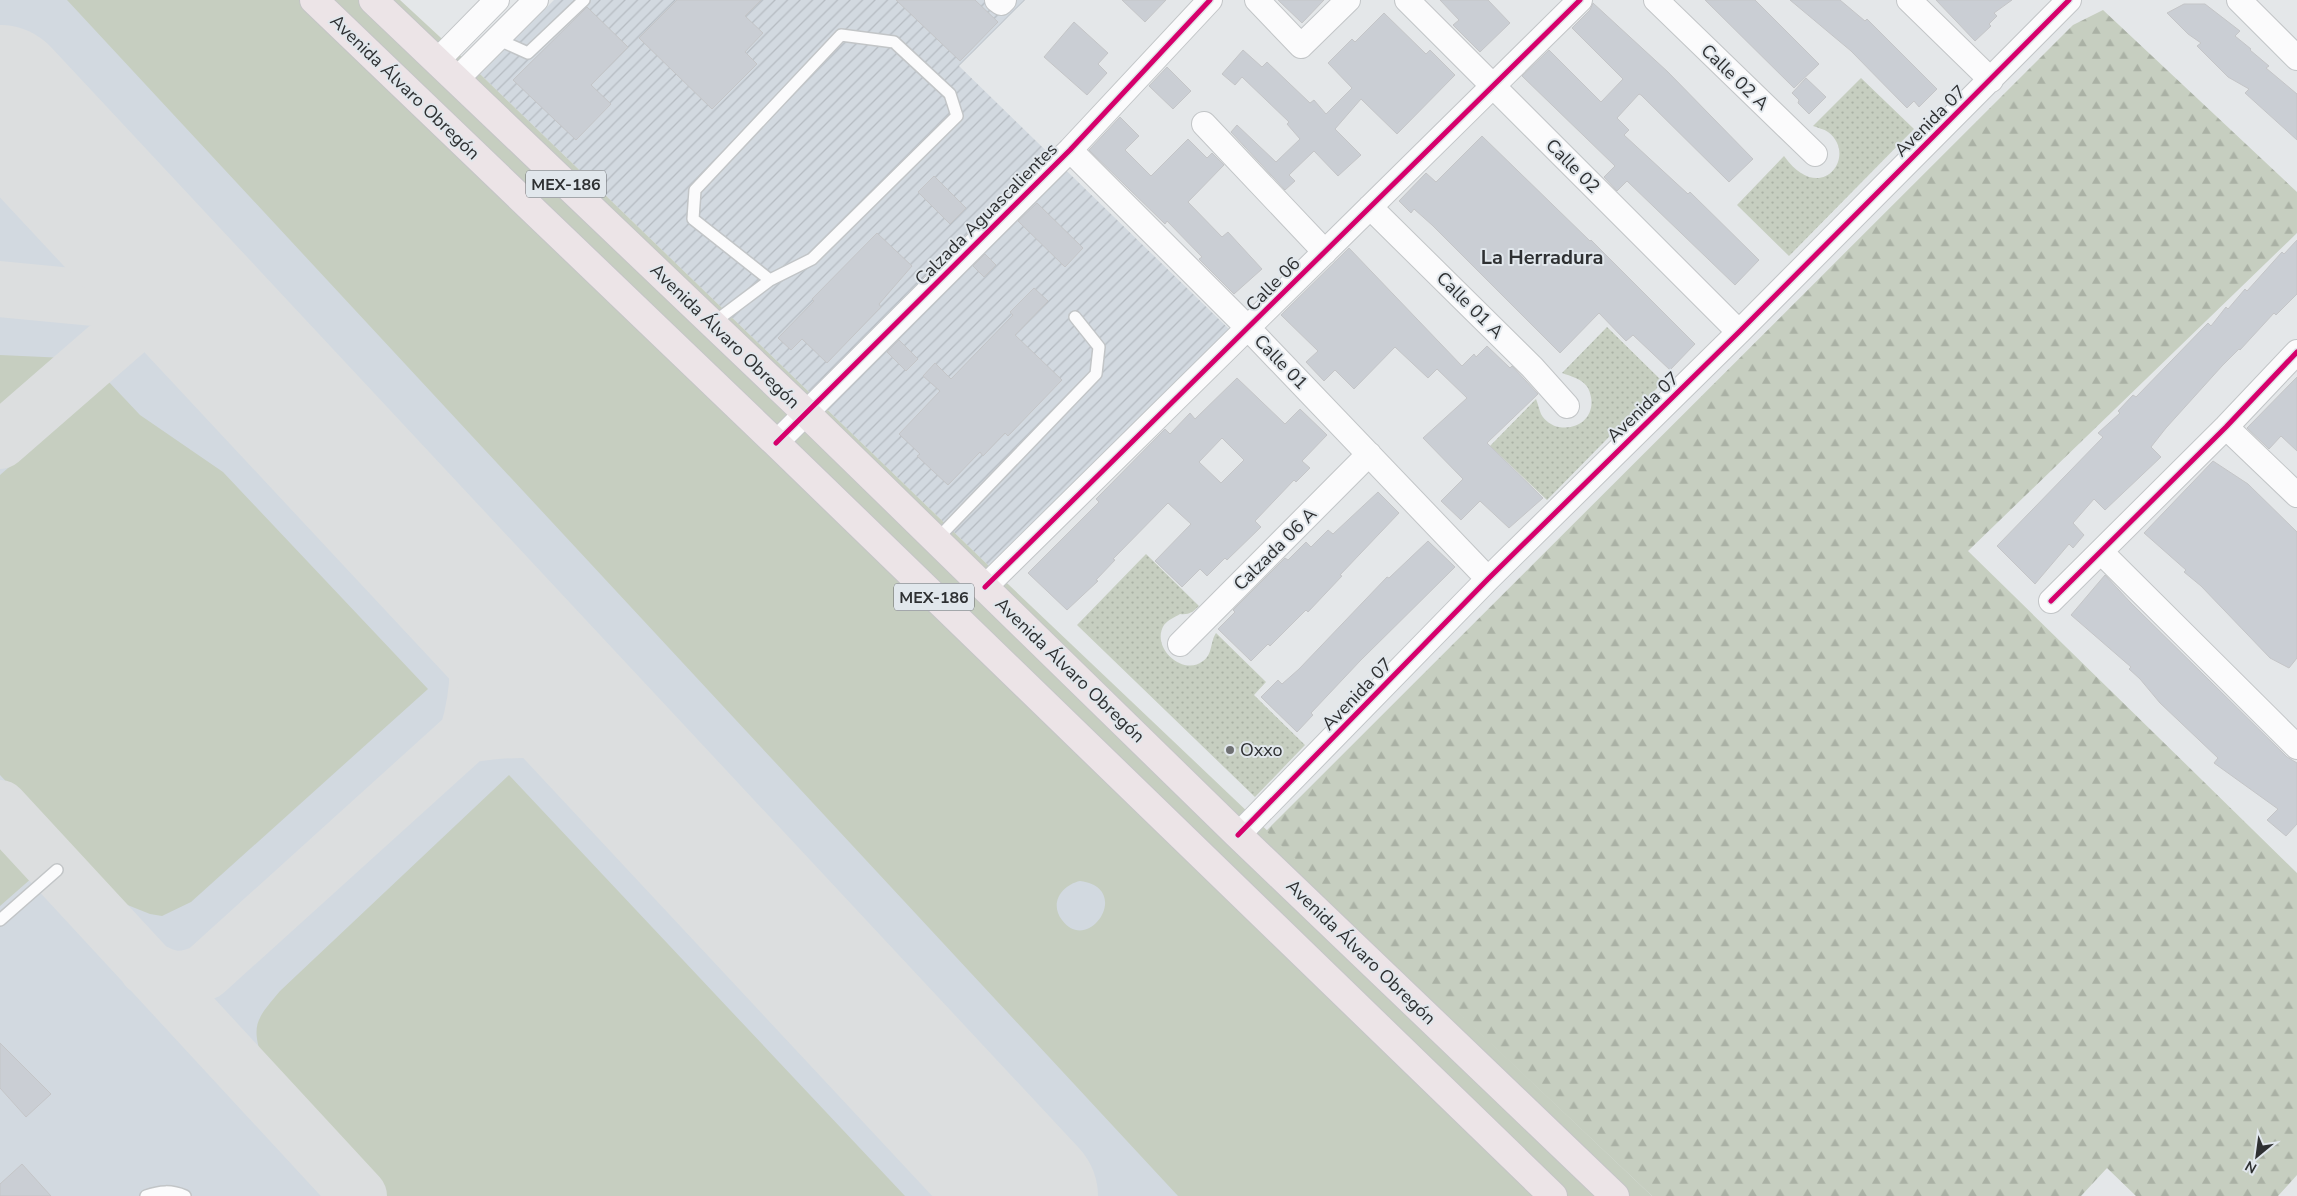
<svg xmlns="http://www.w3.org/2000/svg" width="2297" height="1196" viewBox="0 0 2297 1196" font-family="'Nunito Sans',sans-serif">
<defs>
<pattern id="industrial-furrows" width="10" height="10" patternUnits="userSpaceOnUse" patternTransform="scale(1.25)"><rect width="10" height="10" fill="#d2d9e0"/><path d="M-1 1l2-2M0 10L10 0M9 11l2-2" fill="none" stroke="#b5bbc1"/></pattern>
<pattern id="forest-firs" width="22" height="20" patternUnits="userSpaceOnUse" patternTransform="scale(1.25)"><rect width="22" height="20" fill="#c6cec0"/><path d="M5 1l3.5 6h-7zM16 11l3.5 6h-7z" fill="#aab1a5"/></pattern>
<pattern id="park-dots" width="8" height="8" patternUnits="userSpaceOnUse" patternTransform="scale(1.25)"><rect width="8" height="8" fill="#c6cec0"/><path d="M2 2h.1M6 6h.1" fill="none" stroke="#aab1a5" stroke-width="1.8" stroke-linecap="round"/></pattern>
</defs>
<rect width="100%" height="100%" fill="#e4e7e9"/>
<path fill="#d2d9e0" d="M 0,0 L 286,0 L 1522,1196 L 0,1196 Z"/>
<path fill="url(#industrial-furrows)" d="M 554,0 L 1025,0 L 959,66 L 1229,329 L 990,567 L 480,74 Z"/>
<path fill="#c6cec0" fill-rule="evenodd" d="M 67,0 L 400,0 L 480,74 L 990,567 L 1652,1196 L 1178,1196 ZM 1080,881 C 1134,888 1088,956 1062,920 C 1049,903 1062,885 1080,881 Z
M 0,355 L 66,358 L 0,417 Z
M 108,381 L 140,415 L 223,472 L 428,689 L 191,902 L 162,916 L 150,914 L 120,902 L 0,775 L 0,475 Z
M 509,775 L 905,1196 L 385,1196 L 264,1065 C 251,1025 254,1022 280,991 Z
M 0,842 L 33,877 L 0,906 Z"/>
<path fill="url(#forest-firs)" d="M 2103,10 L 2297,192 L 2297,233 L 1968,551 L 2297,873 L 2297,1175 L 2278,1196 L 2136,1196 L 2107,1168 L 2081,1196 L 1652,1196 L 1266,831 L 2073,25 Z"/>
<path fill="url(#park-dots)" d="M 1861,78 L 1914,129 L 1789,256 L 1737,205 L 1784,156 C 1821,208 1859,155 1828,132 C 1824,129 1818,128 1813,126 Z
M 1607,327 L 1663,382 L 1547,500 L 1490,446 L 1536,399 C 1538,404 1539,409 1541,414 C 1544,420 1552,426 1559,427 C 1583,431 1599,411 1588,388 C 1583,379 1570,376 1562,373 Z
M 1146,554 L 1199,606 C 1193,612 1189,615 1180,614 C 1175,617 1168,620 1164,625 C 1150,647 1183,677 1203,661 C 1213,654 1210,642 1216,633 L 1266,682 L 1254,695 L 1305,745 L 1255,797 L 1077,625 Z"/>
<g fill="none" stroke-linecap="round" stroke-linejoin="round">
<path stroke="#dcdedf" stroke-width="56" d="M 0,113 L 25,125 L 43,142
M 0,289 L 145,303 L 179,311
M 0,441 L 132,326 C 160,312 176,315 205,322
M 444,571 C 450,579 457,588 461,596 C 483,639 481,690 467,735
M 0,808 L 359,1196
M 147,968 C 170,981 181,982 205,972 L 467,735 C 534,724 578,728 631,771
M 994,1160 L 1011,1184 L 1016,1196"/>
<path stroke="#dcdedf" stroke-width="140" d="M 0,95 L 1028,1196"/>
</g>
<path fill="#caced4" stroke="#c4c5c7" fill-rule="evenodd" d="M 677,0 L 761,0 L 745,16 L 763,33 L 745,52 L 757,64 L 712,109 L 639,38 Z
M 896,0 L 975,0 L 998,22 L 960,61 Z
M 1122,0 L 1166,0 L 1145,22 Z
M 1278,0 L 1324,0 L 1302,23 Z
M 1440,0 L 1488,0 L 1510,23 L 1480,52 L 1453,25 L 1459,20 Z
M 1705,0 L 1755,0 L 1819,64 L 1794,88 Z
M 1790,0 L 1840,0 L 1865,21 L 1867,19 L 1937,89 L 1919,107 L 1914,101 L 1907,108 L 1851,51 Z
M 1936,0 L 2012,0 L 1994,13 L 1997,16 L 1989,24 L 1991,26 L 1975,41 Z
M 1593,3 L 1668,72 L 1753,159 L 1729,182 L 1641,95 L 1639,94 L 1617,118 L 1629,130 L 1624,135 L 1688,194 L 1690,192 L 1759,260 L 1735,285 L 1627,181 L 1617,191 L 1604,177 L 1615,166 L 1522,76 L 1549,50 L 1601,102 L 1623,79 L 1572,28 L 1590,10 Z
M 2184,4 L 2205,4 L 2240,31 L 2235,36 L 2251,49 L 2250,50 L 2269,66 L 2266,68 L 2297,94 L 2297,140 L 2245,93 L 2249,89 L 2228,77 L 2197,46 L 2201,43 L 2188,34 L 2167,13 Z
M 587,7 L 628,47 L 591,85 L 611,104 L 576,140 L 513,80 Z
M 1384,13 L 1426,54 L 1430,50 L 1455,75 L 1397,134 L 1361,99 L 1335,129 L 1361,155 L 1338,176 L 1314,151 L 1289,175 L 1295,181 L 1285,190 L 1231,132 L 1237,125 L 1276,162 L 1300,139 L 1287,124 L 1289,122 L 1242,77 L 1235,85 L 1222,74 L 1243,50 L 1262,67 L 1267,62 L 1310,103 L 1314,100 L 1326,114 L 1352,88 L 1328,63 L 1352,39 L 1355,42 Z
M 1074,22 L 1108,53 L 1098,64 L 1107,73 L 1087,95 L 1044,57 Z
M 1167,67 L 1191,91 L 1173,109 L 1149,86 Z
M 1806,78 L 1826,97 L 1809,114 L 1798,103 L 1799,100 L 1792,93 Z
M 1120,117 L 1139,136 L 1125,150 L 1151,176 L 1188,139 L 1207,158 L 1212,153 L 1224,165 L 1188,202 L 1222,237 L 1228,232 L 1262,269 L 1234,294 L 1199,259 L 1202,257 L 1167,221 L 1165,224 L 1089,150 Z
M 1482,136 L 1590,241 L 1591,240 L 1695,344 L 1670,370 L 1633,335 L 1626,341 L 1599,313 L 1560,353 L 1432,225 L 1414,209 L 1411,213 L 1399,201 L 1426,173 L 1436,182 Z
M 934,176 L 966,208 L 950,224 L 918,192 Z
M 1037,203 L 1083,248 L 1065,267 L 1018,221 Z
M 877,233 L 912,266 L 879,304 L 881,307 L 827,363 L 802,339 L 791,350 L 778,338 L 814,301 L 812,299 Z
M 2297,240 L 2297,294 L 2276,315 L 2274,313 L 2240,350 L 2239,349 L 2222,366 L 2166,428 L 2151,447 L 2161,457 L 2105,510 L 2094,499 L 2073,523 L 2084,535 L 2073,548 L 2069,544 L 2035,584 L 1997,546 L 2103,437 L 2098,433 L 2120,413 L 2118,411 L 2133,395 L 2136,397 L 2208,323 L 2211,326 L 2226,307 L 2228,309 L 2245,289 L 2247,291 L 2282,252 L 2284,254 Z
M 1349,248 L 1462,366 L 1474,354 L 1476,357 L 1487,346 L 1510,368 L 1512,366 L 1538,394 L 1487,443 L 1543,498 L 1509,528 L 1480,501 L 1461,520 L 1441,501 L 1463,479 L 1423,438 L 1467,398 L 1437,369 L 1428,378 L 1395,347 L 1354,389 L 1335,370 L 1324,381 L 1306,362 L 1318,351 L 1281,315 Z
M 985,254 L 996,265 L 984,277 L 973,266 Z
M 1034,288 L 1048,301 L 1015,335 L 1062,380 L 1008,436 L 1005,433 L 983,456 L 980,452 L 948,485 L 917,456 L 920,454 L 899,434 L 940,391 L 923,376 L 935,363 L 951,379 L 1013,315 L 1010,312 Z
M 899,340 L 918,359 L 906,371 L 887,352 Z
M 2297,377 L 2297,451 L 2281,436 L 2269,449 L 2247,428 Z
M 1237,378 L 1285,424 L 1300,409 L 1327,435 L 1302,461 L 1310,468 L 1296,482 L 1294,480 L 1255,521 L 1261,527 L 1227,560 L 1225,558 L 1207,576 L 1200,569 L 1182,587 L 1155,561 L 1191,524 L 1168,503 L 1113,559 L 1115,560 L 1096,580 L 1098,581 L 1067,610 L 1028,573 L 1099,502 L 1096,499 L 1165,429 L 1170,434 L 1190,413 L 1195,419 ZM 1222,438 L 1244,460 L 1221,483 L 1199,462 Z
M 2213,461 L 2248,484 L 2297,532 L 2297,658 L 2289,668 L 2270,658 L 2201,586 L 2184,572 L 2186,570 L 2144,533 Z
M 1378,492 L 1399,513 L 1340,575 L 1342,576 L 1308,612 L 1306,610 L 1270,646 L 1268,644 L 1251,661 L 1218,629 L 1235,612 L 1233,610 L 1285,558 L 1288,560 L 1306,542 L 1311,547 L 1328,530 L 1333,534 Z
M 1428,541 L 1455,567 L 1360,661 L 1311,713 L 1313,715 L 1297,732 L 1261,697 L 1278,680 L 1282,684 L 1299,669 L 1387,577 L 1389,578 Z
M 2105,575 L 2131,603 L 2287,757 L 2297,763 L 2297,824 L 2286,836 L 2267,820 L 2278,809 L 2214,763 L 2218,758 L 2160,703 L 2140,679 L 2129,669 L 2131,667 L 2071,615 Z
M 0,1043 L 51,1094 L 26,1117 L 0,1088 Z
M 22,1164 L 51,1196 L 0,1196 L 0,1184 Z"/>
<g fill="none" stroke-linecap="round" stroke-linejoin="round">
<g stroke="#c2c5c7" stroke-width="14">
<path id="lane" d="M 497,39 L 528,53 L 584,0
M 713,323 L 770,280 L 812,259 L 957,116 L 950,94 L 894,42 L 841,35 L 695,190 L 693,219 L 770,280
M 936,540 L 1096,374 L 1099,347 L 1075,317
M 0,920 L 57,870
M 146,1196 C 160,1191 171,1190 185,1196"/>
</g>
<g stroke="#c2c5c7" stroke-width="26">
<path id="street" d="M 997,0 L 1001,3 L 1004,0
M 1257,0 L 1301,46 L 1348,0
M 1407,0 L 1739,332
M 1656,0 L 1815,154
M 1909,0 L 1991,80
M 2239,0 L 2297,58
M 436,62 L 497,0
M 456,80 L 536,0
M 1204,124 L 1325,252
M 1070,150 L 1248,328 L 1488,579
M 1370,207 L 1532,367 L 1567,406
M 2226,427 L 2297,495
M 776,443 L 1070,150 L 1210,0
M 2101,552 L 2297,747
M 985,587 L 1580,0
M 2051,601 L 2226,427 L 2297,352
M 1180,644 L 1369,454
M 1238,835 L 1488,579 L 1739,332 L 2069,0"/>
</g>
<g stroke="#c4c5c6" stroke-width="30">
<path id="primary" d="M 314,0 L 776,443 L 1553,1196
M 373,0 L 806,413 L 1238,835 L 1615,1196"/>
</g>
<use href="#lane" stroke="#fbfbfc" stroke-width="11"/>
<use href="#street" stroke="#fbfbfc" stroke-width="24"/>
<use href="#primary" stroke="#ece4e7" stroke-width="28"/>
<g stroke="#e1e7ec" stroke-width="8">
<path id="cycleway" d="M 776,443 L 1070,150 L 1210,0
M 985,587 L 1580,0
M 2051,601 L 2226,427 L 2297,352
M 1238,835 L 1488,579 L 1739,332 L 2069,0"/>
</g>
<use href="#cycleway" stroke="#d6006c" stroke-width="5"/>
</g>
<circle fill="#6e7072" stroke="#e1e7ec" stroke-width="2" cx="1230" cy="750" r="5"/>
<g text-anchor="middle" stroke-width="4" stroke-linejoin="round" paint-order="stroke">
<g fill="#e1e7ec" stroke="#64676a" stroke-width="1">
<rect x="526" y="170.5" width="80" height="27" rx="4"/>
<rect x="894" y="583.5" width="80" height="27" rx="4"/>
</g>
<g font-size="16" font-weight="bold" fill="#2e3032">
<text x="566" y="190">MEX-186</text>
<text x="934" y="603">MEX-186</text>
</g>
<g font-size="18" fill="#2e3032" stroke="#e1e7ec">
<text transform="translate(1735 77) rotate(44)" y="6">Calle 02 A</text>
<text transform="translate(405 87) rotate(44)" y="6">Avenida Álvaro Obregón</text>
<text transform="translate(1930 121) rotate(-45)" y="6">Avenida 07</text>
<text transform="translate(1573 166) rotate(45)" y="6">Calle 02</text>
<text transform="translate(986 214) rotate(-45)" y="6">Calzada Aguascalientes</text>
<text transform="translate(1273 284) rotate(-45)" y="6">Calle 06</text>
<text transform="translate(1470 305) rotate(45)" y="6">Calle 01 A</text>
<text transform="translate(725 336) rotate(44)" y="6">Avenida Álvaro Obregón</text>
<text transform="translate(1281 362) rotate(46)" y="6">Calle 01</text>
<text transform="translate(1643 407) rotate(-44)" y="6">Avenida 07</text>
<text transform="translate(1275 549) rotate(-45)" y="6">Calzada 06 A</text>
<text transform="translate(1070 670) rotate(44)" y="6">Avenida Álvaro Obregón</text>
<text transform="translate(1357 694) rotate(-46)" y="6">Avenida 07</text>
<text transform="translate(1361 952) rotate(44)" y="6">Avenida Álvaro Obregón</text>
</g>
<g font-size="18" fill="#2e3032" stroke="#e1e7ec" text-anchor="start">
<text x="1240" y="756">Oxxo</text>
</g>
<g font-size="20" font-weight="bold" fill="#2e3032" stroke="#e1e7ec">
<text x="1542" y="264">La Herradura</text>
</g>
</g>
<g transform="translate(2257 1156) rotate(209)" stroke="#e1e7ec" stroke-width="4" paint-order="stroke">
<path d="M0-4L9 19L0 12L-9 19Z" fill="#2e3032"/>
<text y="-8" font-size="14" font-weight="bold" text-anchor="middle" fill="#2e3032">N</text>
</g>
</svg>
